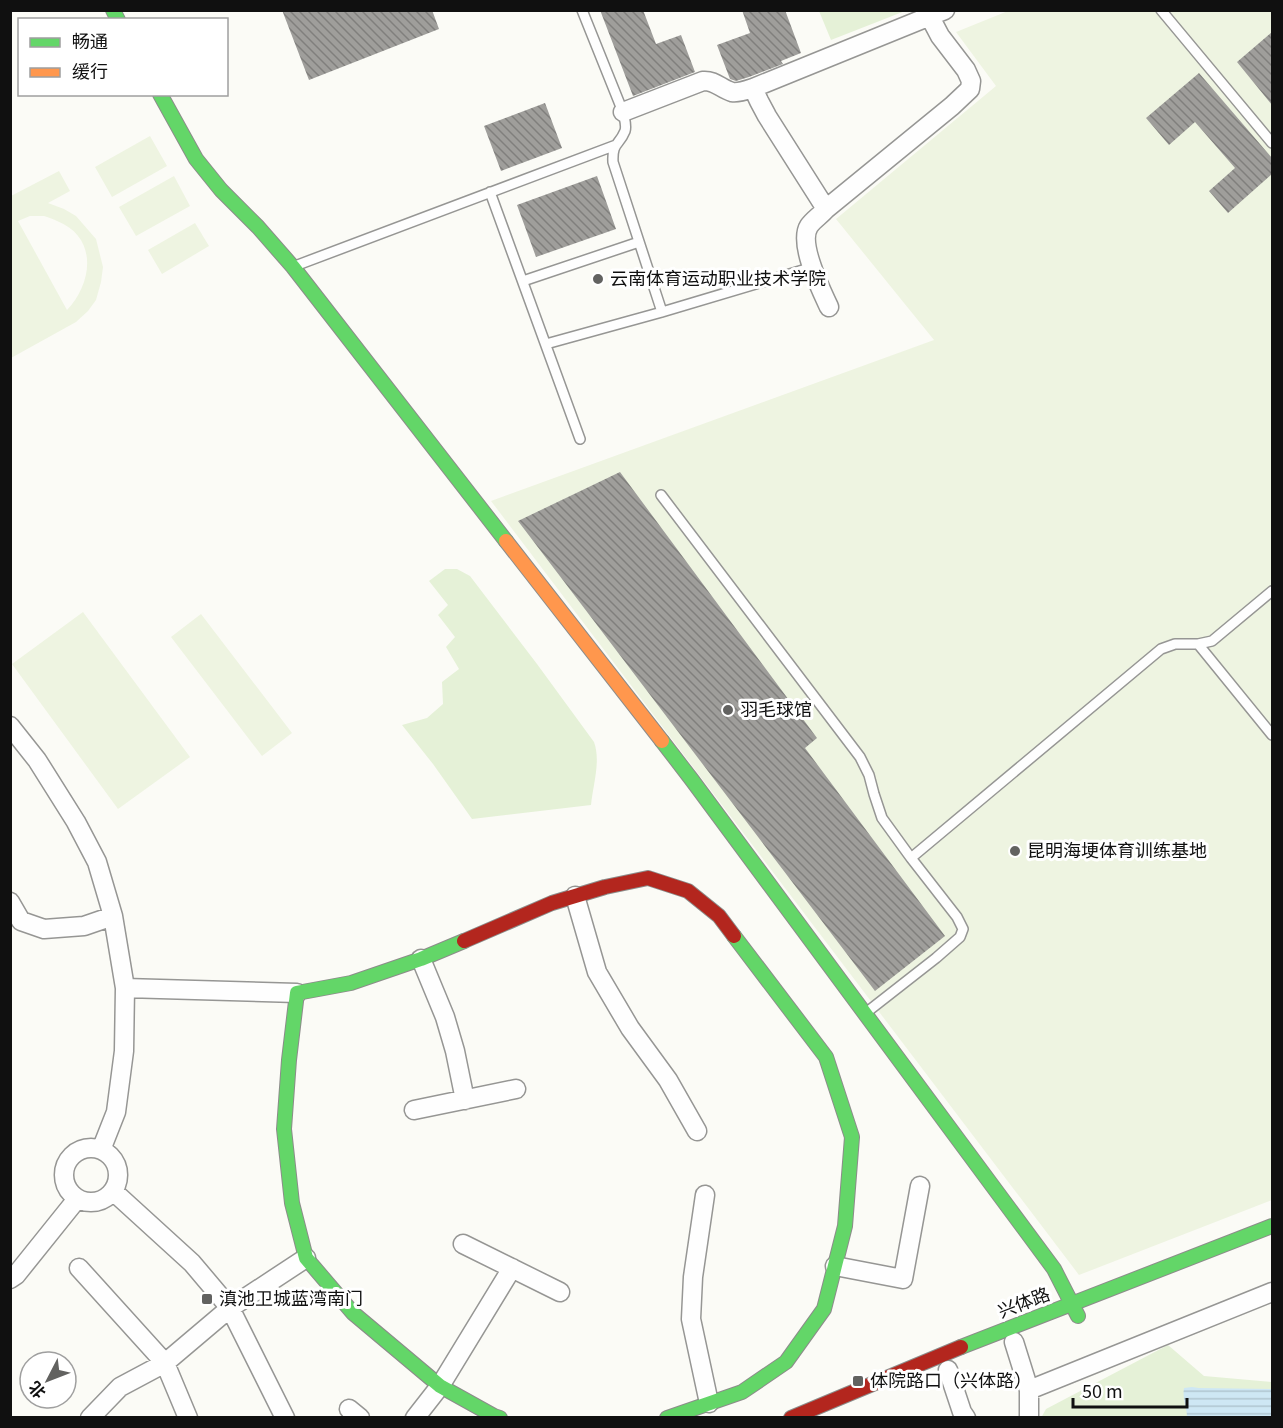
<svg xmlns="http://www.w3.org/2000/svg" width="1283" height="1428" viewBox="0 0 1283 1428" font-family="Georgia,'Noto Sans SC',serif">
<defs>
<pattern id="water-rules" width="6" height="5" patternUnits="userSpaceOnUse" patternTransform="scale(1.5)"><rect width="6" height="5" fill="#cee7f4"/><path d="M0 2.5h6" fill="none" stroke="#b0c5d0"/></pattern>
<pattern id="building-back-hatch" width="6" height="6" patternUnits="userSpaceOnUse" patternTransform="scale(1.5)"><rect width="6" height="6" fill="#9f9e9b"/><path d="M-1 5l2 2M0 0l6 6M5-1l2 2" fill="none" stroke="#807f7d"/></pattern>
</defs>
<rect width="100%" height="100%" fill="#fbfbf6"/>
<path fill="#e5f1d7" d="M 819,11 L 905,11 L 831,40 Z
M 445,569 L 457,569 L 470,576 L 537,664 L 594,742 C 601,761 593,785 591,805 L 472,819 L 433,764 L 402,725 L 427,718 L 443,704 L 442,682 L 459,669 L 446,647 L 455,637 L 438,615 L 448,605 L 429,581 Z
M 1168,1345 L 1204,1376 L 1272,1382 L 1272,1417 L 1041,1418 L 1046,1409 Z"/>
<path fill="#eef4e1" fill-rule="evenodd" d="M 1008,11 L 1272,11 L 1272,1200 L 1079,1275 L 491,501 L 934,340 L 836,219 L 996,86 L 956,32 Z
M 150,136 L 167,166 L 112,197 L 95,167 Z
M 59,171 L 70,191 L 48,203 L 64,209 L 76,216 L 96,239 L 103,267 L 101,282 L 96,300 L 88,311 L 76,322 L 11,358 L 11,196 ZM 30,216 C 34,216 39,216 44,216 C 48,217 53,219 57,221 C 98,237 93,283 67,310 L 18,221 Z
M 174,176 L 190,206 L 136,236 L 119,207 Z
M 195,223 L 209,246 L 162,274 L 148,250 Z
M 83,612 L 190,757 L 118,809 L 12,664 Z
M 201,614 L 292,733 L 262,756 L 171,637 Z"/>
<path fill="url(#water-rules)" d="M 1192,1387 L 1199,1388 L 1272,1389 L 1272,1417 L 1187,1417 C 1187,1407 1182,1398 1184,1388 Z"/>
<path fill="url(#building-back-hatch)" d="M 282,10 L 432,10 L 439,29 L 309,80 Z
M 600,10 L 643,10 L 656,44 L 681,35 L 695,72 L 633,96 Z
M 742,10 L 785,10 L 801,53 L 781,61 L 783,64 L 749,77 L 736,81 L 730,79 L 717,45 L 750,33 Z
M 1272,32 L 1272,105 L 1237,62 Z
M 1199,73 L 1272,158 L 1272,174 L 1228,213 L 1209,191 L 1235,168 L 1195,122 L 1169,145 L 1146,118 Z
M 545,103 L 562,148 L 501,171 L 484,126 Z
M 597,176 L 616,229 L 536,257 L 517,205 Z
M 620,472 L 817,738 L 805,748 L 945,936 L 875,991 L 518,521 Z"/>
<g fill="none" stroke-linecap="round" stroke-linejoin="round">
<g stroke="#969694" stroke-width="12">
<path id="lane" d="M 582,10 L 623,112 C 624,118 627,125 625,131 C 619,146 612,142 613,162 L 662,312
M 1161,10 L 1272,143
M 490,192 L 580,439
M 295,266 L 616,145
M 523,281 L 639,242
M 546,344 L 662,312 L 813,267
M 661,495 L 860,757 L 869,775 L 874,794 L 882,818 L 911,858 L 957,917 L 963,929 L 960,937 L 936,958 L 867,1012
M 1198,644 L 1272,735
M 911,858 L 1161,649 L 1175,644 L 1198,644 L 1212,641 L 1272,591"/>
</g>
<g stroke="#969694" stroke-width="21">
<path id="street" d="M 753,88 L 759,101 L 767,116 L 826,209
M 623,112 L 703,81 C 715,80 721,89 732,92 C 739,93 747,90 753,88 L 945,10
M 829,307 C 821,290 798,243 809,226 C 813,220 821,215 826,209 L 952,106 L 970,89 L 971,81 L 966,70 L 940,36 L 930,17
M 10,726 L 37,760 L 76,822 L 97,862 L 113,916 L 125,988 L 124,1051 L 116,1112 L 101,1150
M 575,896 L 597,972 L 630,1028 L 668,1080 L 697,1131
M 10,902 L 21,921 L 44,929 L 84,926 L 113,916
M 421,959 L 445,1017 L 455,1051 L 465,1100
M 125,988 L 297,993
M 414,1110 L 516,1089
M64 1175a27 27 0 1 1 54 0a27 27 0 1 1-54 0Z
M 113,1191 L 192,1263 L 230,1308 L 285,1418
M 705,1195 L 693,1277 L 691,1319 L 709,1403
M 463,1244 L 560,1292
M 835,1266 L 903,1279 L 920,1186
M 79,1268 L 165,1363 L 188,1418
M 10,1279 L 16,1275 L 77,1199
M 1014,1342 L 1029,1390 L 1029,1418
M 948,1370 L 962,1412 L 966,1418
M 1029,1390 L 1272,1292
M 349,1409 L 360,1418
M 90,1418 L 120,1387 L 165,1363 L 230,1308 L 306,1258
M 415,1418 L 440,1386 L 512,1268"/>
</g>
<g stroke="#8c8c8a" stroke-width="16">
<path id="fast" d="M 113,10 L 118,20
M 160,94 L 196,159 L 221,190 L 258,227 L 293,267 L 506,541
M 662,741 L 692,780 L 1054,1269 L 1078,1316
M 464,941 L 421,959 L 351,983 L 297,993 L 289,1060 L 284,1129 L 292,1203 L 306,1258 L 353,1313 L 440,1386 L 494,1416 L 500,1418
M 961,1347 L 1272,1226
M 667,1418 L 742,1392 L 786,1362 L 824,1309 L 845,1226 L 852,1137 L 826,1057 L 734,936"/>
</g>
<g stroke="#8c8c8a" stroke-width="16">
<path id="slow" d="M 506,541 L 662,741"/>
</g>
<g stroke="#8c8c8a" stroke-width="16">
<path id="jam" d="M 464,941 L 552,903 L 605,887 L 648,878 L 688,891 L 719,916 L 734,936
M 791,1418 L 961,1347"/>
</g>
<use href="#lane" stroke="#fefefe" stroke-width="9"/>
<use href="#street" stroke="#fefefe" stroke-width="18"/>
<use href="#fast" stroke="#63d668" stroke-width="14"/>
<use href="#slow" stroke="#ff974d" stroke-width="14"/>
<use href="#jam" stroke="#b3261e" stroke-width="14"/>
</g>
<g fill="#626260" stroke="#fff" stroke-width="2">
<circle cx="598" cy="279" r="6"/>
<circle cx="728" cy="710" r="6"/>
<circle cx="1015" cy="851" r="6"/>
<rect x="201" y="1293" width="12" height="12" rx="3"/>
<rect x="852" y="1375" width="12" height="12" rx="3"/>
</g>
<g text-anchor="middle" stroke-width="6" stroke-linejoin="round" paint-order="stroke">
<g font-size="18" fill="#101010" stroke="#fff" text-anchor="start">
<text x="610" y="285">云南体育运动职业技术学院</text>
<text x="740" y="716">羽毛球馆</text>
<text x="1027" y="857">昆明海埂体育训练基地</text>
<text x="219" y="1305">滇池卫城蓝湾南门</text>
<text x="870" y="1387">体院路口（兴体路）</text>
</g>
<g font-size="18" fill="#101010" stroke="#fff">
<text transform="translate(1024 1303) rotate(-21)" y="6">兴体路</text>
</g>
</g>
<rect width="1283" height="1428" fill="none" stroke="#101010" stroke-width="24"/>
<rect x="18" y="18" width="210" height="78" fill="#ffffff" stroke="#9f9f9f" stroke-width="1.5"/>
<rect x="30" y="38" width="30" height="9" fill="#63d668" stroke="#9f9f9f" stroke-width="1.5"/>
<text x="72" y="48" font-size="18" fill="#101010">畅通</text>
<rect x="30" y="68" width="30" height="9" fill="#ff974d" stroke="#9f9f9f" stroke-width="1.5"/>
<text x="72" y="78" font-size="18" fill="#101010">缓行</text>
<g transform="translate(48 1380) rotate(228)"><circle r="28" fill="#ffffff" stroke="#9f9f9f" stroke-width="1.5"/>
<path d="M0-4.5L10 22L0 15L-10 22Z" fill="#626260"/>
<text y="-9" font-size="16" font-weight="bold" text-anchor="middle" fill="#101010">北</text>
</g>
<path d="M1073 1398v9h114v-9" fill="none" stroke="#101010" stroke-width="3"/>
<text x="1082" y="1398" font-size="18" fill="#101010" stroke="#ffffff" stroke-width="4.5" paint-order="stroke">50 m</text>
</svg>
